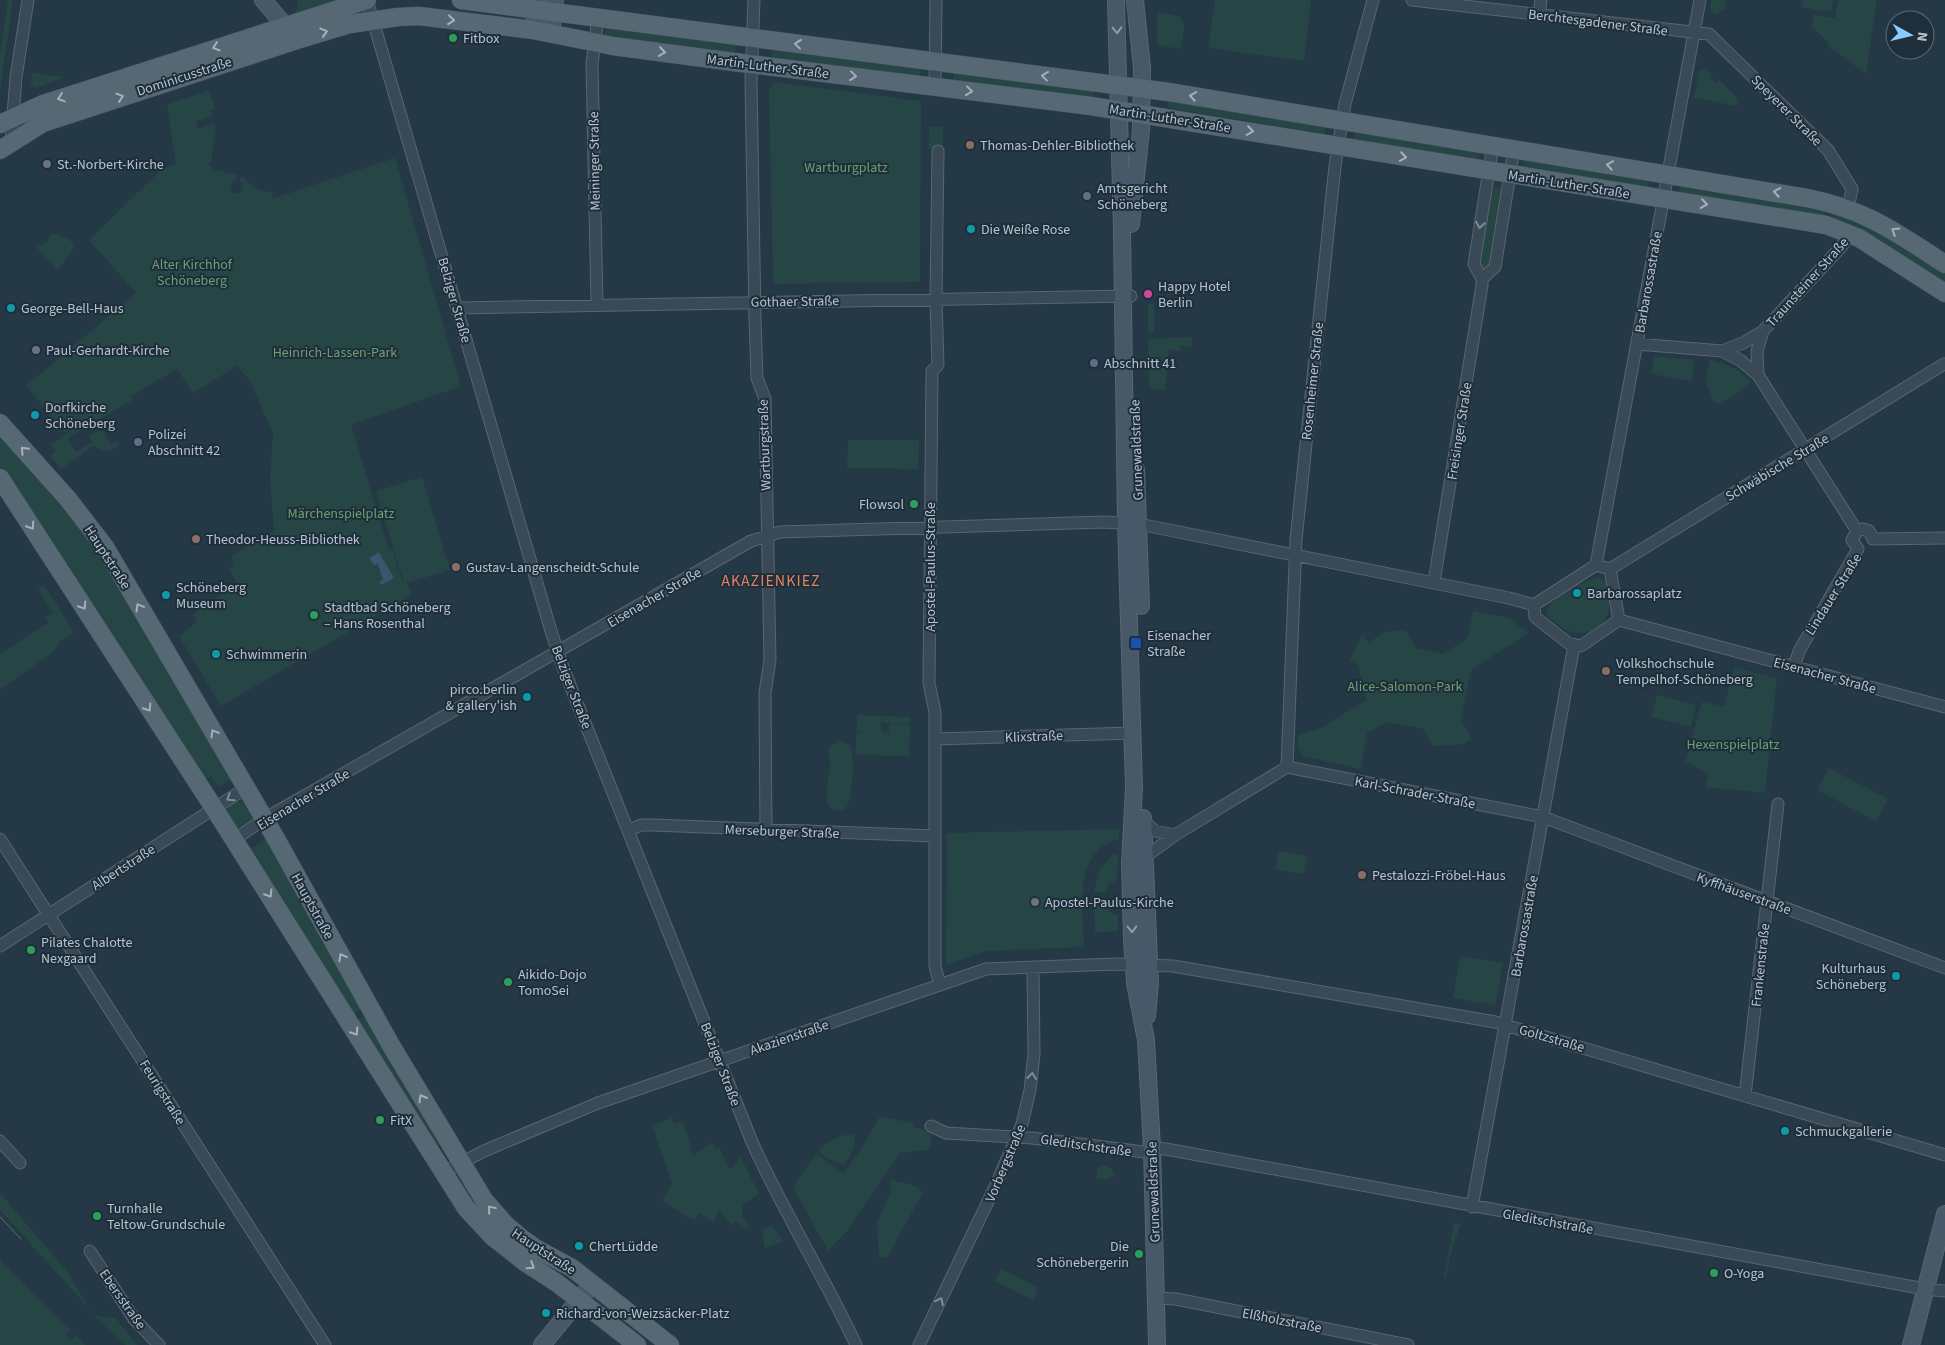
<svg xmlns="http://www.w3.org/2000/svg" width="1945" height="1345" viewBox="0 0 1945 1345" font-family="'Source Sans 3',sans-serif">
<rect width="100%" height="100%" fill="#243846"/>
<path fill="#264645" d="M 8,0 L 13,0 L 0,92 L 0,56 Z
M 298,0 L 336,0 L 296,13 Z
M 1215,0 L 1311,0 L 1304,61 L 1208,48 Z
M 1711,0 L 1726,0 L 1725,9 L 1714,15 L 1710,9 Z
M 1802,0 L 1833,0 L 1831,12 L 1801,7 Z
M 1838,0 L 1877,0 L 1866,74 L 1828,46 L 1829,43 L 1811,26 L 1814,15 L 1835,18 Z
M 1157,12 C 1190,17 1185,18 1181,49 L 1157,45 Z
M 606,27 L 736,45 L 735,53 L 605,35 Z
M 773,50 L 921,69 L 920,76 L 772,57 Z
M 1705,68 L 1713,74 L 1710,77 L 1716,83 L 1719,80 L 1736,97 L 1734,97 L 1738,100 L 1737,106 L 1694,98 L 1699,71 Z
M 35,73 L 62,77 L 63,78 L 36,88 L 30,83 L 33,78 L 31,74 Z
M 954,73 L 1093,90 L 1093,97 L 953,80 Z
M 776,82 L 921,101 L 920,282 L 773,284 L 769,89 Z
M 209,91 L 215,109 L 211,110 L 213,115 L 195,122 L 199,129 L 214,123 L 216,129 L 211,162 L 207,163 L 215,170 L 237,175 L 236,181 L 233,181 L 231,192 L 241,194 L 243,183 L 239,182 L 241,176 L 258,190 L 273,193 L 272,199 L 395,158 L 461,386 L 351,425 L 389,550 L 393,551 L 403,584 L 407,584 L 412,595 L 221,706 L 179,636 L 197,622 L 193,614 L 200,609 L 199,607 L 238,585 L 229,569 L 234,565 L 232,556 L 274,530 L 270,479 L 273,433 L 250,381 L 237,366 L 193,393 L 177,369 L 131,396 L 132,400 L 68,438 L 76,452 L 92,442 L 89,436 L 102,430 L 111,444 L 118,440 L 119,446 L 107,452 L 93,446 L 61,469 L 50,456 L 56,451 L 51,445 L 85,420 L 65,433 L 26,386 L 136,293 L 89,240 L 163,168 L 176,165 L 167,104 Z
M 1168,101 L 1326,127 L 1324,134 L 1168,108 Z
M 929,126 L 943,127 L 943,150 L 928,149 Z
M 1355,131 L 1480,152 L 1479,160 L 1354,139 Z
M 1524,159 L 1649,180 L 1648,188 L 1523,167 Z
M 1680,185 L 1826,210 L 1824,216 L 1679,193 Z
M 1490,186 L 1504,188 L 1491,267 L 1485,272 L 1478,265 Z
M 1832,212 L 1878,231 L 1945,274 L 1945,283 L 1867,232 L 1830,218 Z
M 51,233 L 69,239 L 74,245 L 72,252 L 58,270 L 36,247 L 46,243 Z
M 1148,304 L 1154,304 L 1154,332 L 1148,333 Z
M 1192,337 L 1192,347 L 1181,345 L 1180,351 L 1169,349 L 1165,390 L 1149,388 L 1148,339 Z
M 1654,356 L 1694,360 L 1692,381 L 1651,374 Z
M 1709,360 C 1726,363 1739,369 1751,382 L 1730,399 L 1728,398 L 1721,404 L 1714,402 L 1706,383 Z
M 0,434 L 65,507 L 98,551 L 233,778 L 218,787 L 211,776 L 204,780 L 0,466 Z
M 848,440 L 919,440 L 918,469 L 847,468 Z
M 422,477 L 450,570 L 404,584 L 376,491 Z
M 736,572 L 751,579 L 751,586 L 739,587 L 731,573 Z
M 1599,577 L 1605,581 C 1607,590 1611,604 1608,613 C 1601,635 1576,638 1560,626 C 1555,622 1549,619 1546,613 C 1551,596 1583,581 1599,577 Z
M 44,585 L 74,632 L 59,642 L 53,652 L 0,690 L 0,654 L 48,623 L 45,617 L 53,613 L 38,589 Z
M 1473,611 L 1509,618 L 1528,633 L 1471,670 L 1461,720 L 1472,739 L 1464,744 L 1433,746 L 1422,728 L 1386,722 L 1367,733 L 1361,769 L 1302,756 L 1298,747 L 1298,735 L 1321,728 L 1366,700 L 1358,665 L 1350,661 L 1362,634 L 1368,643 L 1384,632 L 1405,630 L 1416,648 L 1443,654 L 1468,638 Z
M 1734,667 L 1777,678 L 1765,793 L 1705,787 L 1709,774 L 1685,761 L 1702,702 L 1724,706 Z
M 1657,695 L 1696,705 L 1691,727 L 1651,717 Z
M 857,715 L 881,716 L 881,732 L 889,733 L 889,724 L 910,724 L 909,756 L 856,755 L 856,732 L 868,732 L 857,731 Z
M 882,716 L 910,717 L 910,723 L 882,723 Z
M 838,740 L 849,744 C 856,758 853,795 846,809 C 818,818 828,782 830,769 C 831,762 828,756 828,749 Z
M 1829,768 L 1888,799 L 1876,821 L 1817,790 Z
M 234,802 L 243,802 L 253,815 L 253,821 L 242,829 C 234,826 226,815 228,806 Z
M 1119,829 L 1119,839 C 1072,851 1083,911 1084,947 L 986,951 L 946,965 L 947,833 Z
M 268,837 L 363,1009 L 353,1014 L 249,850 Z
M 1278,851 L 1307,856 L 1304,874 L 1275,870 Z
M 1113,854 L 1118,855 L 1117,880 L 1109,884 L 1105,892 L 1094,892 L 1099,871 Z
M 1094,906 L 1105,906 L 1111,913 L 1118,916 L 1118,931 L 1095,933 Z
M 1460,956 L 1503,963 L 1496,1002 L 1493,1005 L 1453,998 Z
M 367,1015 L 442,1143 L 436,1146 L 357,1020 Z
M 880,1116 L 912,1123 L 914,1128 L 923,1129 L 932,1135 L 929,1150 L 900,1153 L 846,1232 L 828,1251 L 793,1187 L 816,1154 L 844,1173 L 870,1135 Z
M 672,1118 L 674,1123 L 683,1122 L 693,1155 L 712,1143 L 716,1148 L 719,1147 L 730,1170 L 740,1156 L 759,1194 L 743,1204 L 742,1216 L 749,1226 L 746,1229 L 735,1221 L 732,1226 L 718,1210 L 714,1223 L 700,1213 L 694,1221 L 662,1201 L 672,1183 L 652,1125 Z
M 855,1134 L 854,1147 L 845,1165 L 828,1159 L 818,1151 C 825,1142 843,1133 855,1134 Z
M 1098,1166 L 1107,1166 L 1114,1171 L 1114,1176 L 1106,1179 L 1096,1179 Z
M 891,1180 L 916,1186 L 923,1192 L 887,1258 L 879,1257 L 877,1222 L 890,1193 Z
M 0,1193 L 69,1274 L 91,1311 L 0,1210 Z
M 1454,1223 L 1461,1224 L 1452,1247 L 1446,1277 L 1444,1277 Z
M 772,1224 L 783,1241 L 765,1248 L 762,1231 Z
M 0,1260 L 71,1330 L 66,1336 L 70,1340 L 76,1335 L 85,1345 L 0,1345 Z
M 1001,1269 L 1037,1287 L 1034,1301 L 995,1281 Z
M 94,1316 L 116,1318 L 137,1345 L 125,1345 Z"/>
<path fill="#36576e" d="M 379,552 L 394,578 L 381,585 L 379,582 L 383,580 L 378,564 L 374,565 L 369,558 Z"/>
<g fill="none" stroke-linecap="round" stroke-linejoin="round">
<g stroke="#586672" stroke-width="13">
<path id="street" d="M 367,0 L 551,631 L 564,670 L 752,1142 C 783,1211 824,1276 856,1345
M 754,0 L 751,81 L 755,319 L 757,378 L 765,399 L 770,660 L 765,693 L 766,831
M 1412,0 L 1709,34 L 1828,150 L 1852,189 L 1848,208
M 1539,15 L 1541,0
M 935,87 L 936,0
M 11,141 L 16,77 L 28,0
M 938,151 L 936,299 L 938,365 L 932,371 L 929,683 L 935,712 L 935,966 L 940,985
M 1482,279 L 1495,267 L 1514,149
M 597,304 L 592,64 L 598,18
M 458,308 L 1131,296
M 1637,344 L 1722,351 L 1743,343 L 1763,331 L 1841,247 L 1851,233
M 1722,351 L 1740,360 L 1758,375 L 1857,531
M 1758,375 L 1757,351 L 1763,331
M 1873,539 L 1945,538
M 1858,549 L 1852,540 L 1857,531 L 1863,529 L 1869,531 L 1873,539
M 1596,565 L 1700,0
M 1596,565 L 1610,569 L 1619,620 L 1581,646 L 1568,643 L 1535,617 L 1534,605 Z
M 1610,569 L 1944,364
M 1434,582 L 1482,285 L 1482,279 L 1474,264 L 1493,145
M 1619,620 L 1945,707
M 1794,667 L 1799,651 L 1858,549
M 935,739 L 1132,733
M 1287,767 L 1296,540 L 1335,166 L 1345,104 L 1373,0
M 1287,767 L 1543,817 L 1945,968
M 1143,820 L 1155,831 L 1175,835
M 629,830 L 641,825 L 652,825 L 935,836
M 0,839 L 325,1345
M 234,840 L 264,819 L 751,541 L 780,532 L 1103,522 L 1139,524 L 1509,598 L 1534,605
M 1145,857 L 1175,835 L 1287,767
M 0,946 L 246,788
M 1745,1096 L 1778,804
M 931,1126 L 946,1133 L 1032,1138 L 1152,1153
M 0,1141 L 20,1163
M 1152,1148 L 1166,1149 L 1925,1289 L 1945,1291
M 444,1172 L 484,1151 L 598,1103 L 986,969 L 1115,964 L 1173,966 L 1495,1022 L 1945,1155
M 1472,1207 L 1574,645
M 90,1251 L 134,1319 L 159,1345
M 1156,1298 L 1176,1299 L 1408,1345
M 919,1345 L 994,1189 L 1022,1124 L 1030,1090 L 1034,1054 L 1033,967"/>
</g>
<g stroke="#586672" stroke-width="18">
<path id="secondary" d="M 263,0 L 292,34
M 1116,0 L 1122,230 L 1126,523 L 1134,787 L 1130,863 L 1132,939 L 1135,983 L 1146,1040 L 1152,1148 L 1157,1345
M 533,30 L 537,0
M 551,34 L 555,0
M 1131,224 L 1141,130 L 1142,68 L 1135,0
M 1136,469 L 1141,606
M 1143,818 L 1150,983 L 1147,1016
M 542,1345 L 592,1284
M 1911,1345 L 1945,1214"/>
</g>
<g stroke="#465561" stroke-width="19">
<path id="primary" d="M 461,0 L 1169,92 L 1807,198 C 1865,209 1897,233 1945,264
M 0,124 L 43,104 L 367,0
M 0,150 L 43,123 L 297,40 L 350,24 L 398,17 L 419,16 L 533,30 L 613,46 L 734,62 L 1091,106 L 1826,225 L 1859,238 L 1945,293
M 0,423 L 68,499 L 105,547 L 275,837 L 392,1047 L 484,1200 L 505,1224 L 520,1237 L 535,1248 L 572,1268 L 670,1345
M 0,478 L 214,808 L 466,1208 L 493,1237 L 526,1263 L 557,1283 L 637,1345"/>
</g>
<use href="#street" stroke="#394955" stroke-width="11"/>
<use href="#secondary" stroke="#475868" stroke-width="16"/>
<use href="#primary" stroke="#576875" stroke-width="18"/>
<path stroke="#5b6e7c" stroke-width="1" d="M 0,1217 L 21,1239"/>
</g>
<defs><path id="oneway-chevron" d="M-2-3.5L2.5 0L-2 3.5" fill="none" stroke-width="1.6" stroke-linecap="round" stroke-linejoin="round" transform="scale(1.25)"/></defs>
<g stroke="#a4b1bc">
<use href="#oneway-chevron" transform="translate(451 20) rotate(6)"/>
<use href="#oneway-chevron" transform="translate(324 32) rotate(-17)"/>
<use href="#oneway-chevron" transform="translate(798 44) rotate(-173)"/>
<use href="#oneway-chevron" transform="translate(216 47) rotate(162)"/>
<use href="#oneway-chevron" transform="translate(662 52) rotate(8)"/>
<use href="#oneway-chevron" transform="translate(853 76) rotate(7)"/>
<use href="#oneway-chevron" transform="translate(1045 76) rotate(-173)"/>
<use href="#oneway-chevron" transform="translate(969 91) rotate(7)"/>
<use href="#oneway-chevron" transform="translate(1193 96) rotate(-171)"/>
<use href="#oneway-chevron" transform="translate(120 97) rotate(-18)"/>
<use href="#oneway-chevron" transform="translate(61 98) rotate(161)"/>
<use href="#oneway-chevron" transform="translate(1250 131) rotate(9)"/>
<use href="#oneway-chevron" transform="translate(1403 157) rotate(9)"/>
<use href="#oneway-chevron" transform="translate(1610 165) rotate(-171)"/>
<use href="#oneway-chevron" transform="translate(1777 192) rotate(-170)"/>
<use href="#oneway-chevron" transform="translate(1704 204) rotate(9)"/>
<use href="#oneway-chevron" transform="translate(1895 231) rotate(-148)"/>
<use href="#oneway-chevron" transform="translate(24 450) rotate(-133)"/>
<use href="#oneway-chevron" transform="translate(31 526) rotate(57)"/>
<use href="#oneway-chevron" transform="translate(83 606) rotate(57)"/>
<use href="#oneway-chevron" transform="translate(139 607) rotate(-121)"/>
<use href="#oneway-chevron" transform="translate(148 708) rotate(57)"/>
<use href="#oneway-chevron" transform="translate(214 733) rotate(-121)"/>
<use href="#oneway-chevron" transform="translate(269 894) rotate(58)"/>
<use href="#oneway-chevron" transform="translate(342 957) rotate(-119)"/>
<use href="#oneway-chevron" transform="translate(355 1032) rotate(57)"/>
<use href="#oneway-chevron" transform="translate(422 1098) rotate(-120)"/>
<use href="#oneway-chevron" transform="translate(491 1209) rotate(-130)"/>
<use href="#oneway-chevron" transform="translate(531 1266) rotate(33)"/>
</g>
<g stroke="#909eaa">
<use href="#oneway-chevron" transform="translate(1117 30) rotate(88)"/>
<use href="#oneway-chevron" transform="translate(1132 929) rotate(88)"/>
</g>
<g stroke="#7e8c98">
<use href="#oneway-chevron" transform="translate(1480 225) rotate(99)"/>
<use href="#oneway-chevron" transform="translate(230 798) rotate(147)"/>
<use href="#oneway-chevron" transform="translate(1032 1076) rotate(-83)"/>
<use href="#oneway-chevron" transform="translate(940 1301) rotate(-64)"/>
</g>
<g fill="#2e9e5b" stroke="#1e2e3a" stroke-width="2">
<circle cx="453" cy="38" r="5"/>
<circle cx="914" cy="504" r="5"/>
<circle cx="314" cy="615" r="5"/>
<circle cx="31" cy="950" r="5"/>
<circle cx="508" cy="982" r="5"/>
<circle cx="380" cy="1120" r="5"/>
<circle cx="97" cy="1216" r="5"/>
<circle cx="1139" cy="1254" r="5"/>
<circle cx="1714" cy="1273" r="5"/>
</g>
<g fill="#8d6e63" stroke="#1e2e3a" stroke-width="2">
<circle cx="970" cy="145" r="5"/>
<circle cx="196" cy="539" r="5"/>
<circle cx="456" cy="567" r="5"/>
<circle cx="1606" cy="671" r="5"/>
<circle cx="1362" cy="875" r="5"/>
</g>
<g fill="#6b7280" stroke="#1e2e3a" stroke-width="2">
<circle cx="47" cy="164" r="5"/>
<circle cx="36" cy="350" r="5"/>
<circle cx="1035" cy="902" r="5"/>
</g>
<g fill="#5c6f8a" stroke="#1e2e3a" stroke-width="2">
<circle cx="1087" cy="196" r="5"/>
<circle cx="1094" cy="363" r="5"/>
<circle cx="138" cy="442" r="5"/>
</g>
<g fill="#0f9aa8" stroke="#1e2e3a" stroke-width="2">
<circle cx="971" cy="229" r="5"/>
<circle cx="11" cy="308" r="5"/>
<circle cx="35" cy="415" r="5"/>
<circle cx="1577" cy="593" r="5"/>
<circle cx="166" cy="595" r="5"/>
<circle cx="216" cy="654" r="5"/>
<circle cx="527" cy="697" r="5"/>
<circle cx="1896" cy="976" r="5"/>
<circle cx="1785" cy="1131" r="5"/>
<circle cx="579" cy="1246" r="5"/>
<circle cx="546" cy="1313" r="5"/>
</g>
<circle fill="#d1479c" stroke="#1e2e3a" stroke-width="2" cx="1148" cy="294" r="5"/>
<rect fill="#1a4fb4" stroke="#1e2e3a" stroke-width="2" x="1130" y="637" width="12" height="12" rx="2.5"/>
<g text-anchor="middle" stroke-width="4" stroke-linejoin="round" paint-order="stroke">
<g font-size="14" fill="#b7c3ce" stroke="#1e2e3a">
<text transform="translate(1598 22) rotate(7)" y="5">Berchtesgadener Straße</text>
<text transform="translate(768 66) rotate(7)" y="5">Martin-Luther-Straße</text>
<text transform="translate(184 76) rotate(-18)" y="5">Dominicusstraße</text>
<text transform="translate(1787 110) rotate(45)" y="5">Speyerer Straße</text>
<text transform="translate(1170 118) rotate(9)" y="5">Martin-Luther-Straße</text>
<text transform="translate(594 161) rotate(-91)" y="5">Meininger Straße</text>
<text transform="translate(1569 184) rotate(9)" y="5">Martin-Luther-Straße</text>
<text transform="translate(1648 282) rotate(-80)" y="5">Barbarossastraße</text>
<text transform="translate(1807 282) rotate(-48)" y="5">Traunsteiner Straße</text>
<text transform="translate(455 300) rotate(74)" y="5">Belziger Straße</text>
<text transform="translate(795 301) rotate(-1)" y="5">Gothaer Straße</text>
<text transform="translate(1312 381) rotate(-84)" y="5">Rosenheimer Straße</text>
<text transform="translate(1459 431) rotate(-81)" y="5">Freisinger Straße</text>
<text transform="translate(764 445) rotate(-92)" y="5">Wartburgstraße</text>
<text transform="translate(1136 450) rotate(-92)" y="5">Grunewaldstraße</text>
<text transform="translate(1777 467) rotate(-31)" y="5">Schwäbische Straße</text>
<text transform="translate(108 557) rotate(57)" y="5">Hauptstraße</text>
<text transform="translate(930 567) rotate(-90)" y="5">Apostel-Paulus-Straße</text>
<text transform="translate(1833 594) rotate(-58)" y="5">Lindauer Straße</text>
<text transform="translate(654 597) rotate(-30)" y="5">Eisenacher Straße</text>
<text transform="translate(1825 675) rotate(15)" y="5">Eisenacher Straße</text>
<text transform="translate(572 687) rotate(69)" y="5">Belziger Straße</text>
<text transform="translate(1034 736) rotate(-2)" y="5">Klixstraße</text>
<text transform="translate(1415 792) rotate(11)" y="5">Karl-Schrader-Straße</text>
<text transform="translate(303 799) rotate(-31)" y="5">Eisenacher Straße</text>
<text transform="translate(782 831) rotate(2)" y="5">Merseburger Straße</text>
<text transform="translate(123 867) rotate(-33)" y="5">Albertstraße</text>
<text transform="translate(1744 893) rotate(20)" y="5">Kyffhäuserstraße</text>
<text transform="translate(313 906) rotate(61)" y="5">Hauptstraße</text>
<text transform="translate(1524 926) rotate(-80)" y="5">Barbarossastraße</text>
<text transform="translate(1760 965) rotate(-84)" y="5">Frankenstraße</text>
<text transform="translate(789 1037) rotate(-19)" y="5">Akazienstraße</text>
<text transform="translate(1552 1038) rotate(16)" y="5">Goltzstraße</text>
<text transform="translate(721 1064) rotate(69)" y="5">Belziger Straße</text>
<text transform="translate(163 1092) rotate(58)" y="5">Feurigstraße</text>
<text transform="translate(1086 1145) rotate(8)" y="5">Gleditschstraße</text>
<text transform="translate(1005 1163) rotate(-67)" y="5">Vorbergstraße</text>
<text transform="translate(1153 1192) rotate(-92)" y="5">Grunewaldstraße</text>
<text transform="translate(1548 1221) rotate(10)" y="5">Gleditschstraße</text>
<text transform="translate(544 1251) rotate(33)" y="5">Hauptstraße</text>
<text transform="translate(123 1299) rotate(55)" y="5">Ebersstraße</text>
<text transform="translate(1282 1320) rotate(11)" y="5">Elßholzstraße</text>
</g>
<g font-size="14" fill="#b7c3ce" stroke="#1e2e3a" text-anchor="start">
<text x="463" y="43">Fitbox</text>
<text x="980" y="150">Thomas-Dehler-Bibliothek</text>
<text x="57" y="169">St.-Norbert-Kirche</text>
<text x="1097" y="193">Amtsgericht<tspan x="1097" dy="16">Schöneberg</tspan></text>
<text x="981" y="234">Die Weiße Rose</text>
<text x="1158" y="291">Happy Hotel<tspan x="1158" dy="16">Berlin</tspan></text>
<text x="21" y="313">George-Bell-Haus</text>
<text x="46" y="355">Paul-Gerhardt-Kirche</text>
<text x="1104" y="368">Abschnitt 41</text>
<text x="45" y="412">Dorfkirche<tspan x="45" dy="16">Schöneberg</tspan></text>
<text x="148" y="439">Polizei<tspan x="148" dy="16">Abschnitt 42</tspan></text>
<text x="904" y="509" text-anchor="end">Flowsol</text>
<text x="206" y="544">Theodor-Heuss-Bibliothek</text>
<text x="466" y="572">Gustav-Langenscheidt-Schule</text>
<text x="176" y="592">Schöneberg<tspan x="176" dy="16">Museum</tspan></text>
<text x="1587" y="598">Barbarossaplatz</text>
<text x="324" y="612">Stadtbad Schöneberg<tspan x="324" dy="16">– Hans Rosenthal</tspan></text>
<text x="1147" y="640">Eisenacher<tspan x="1147" dy="16">Straße</tspan></text>
<text x="226" y="659">Schwimmerin</text>
<text x="1616" y="668">Volkshochschule<tspan x="1616" dy="16">Tempelhof-Schöneberg</tspan></text>
<text x="517" y="694" text-anchor="end">pirco.berlin<tspan x="517" dy="16">&amp; gallery'ish</tspan></text>
<text x="1372" y="880">Pestalozzi-Fröbel-Haus</text>
<text x="1045" y="907">Apostel-Paulus-Kirche</text>
<text x="41" y="947">Pilates Chalotte<tspan x="41" dy="16">Nexgaard</tspan></text>
<text x="1886" y="973" text-anchor="end">Kulturhaus<tspan x="1886" dy="16">Schöneberg</tspan></text>
<text x="518" y="979">Aikido-Dojo<tspan x="518" dy="16">TomoSei</tspan></text>
<text x="390" y="1125">FitX</text>
<text x="1795" y="1136">Schmuckgallerie</text>
<text x="107" y="1213">Turnhalle<tspan x="107" dy="16">Teltow-Grundschule</tspan></text>
<text x="589" y="1251">ChertLüdde</text>
<text x="1129" y="1251" text-anchor="end">Die<tspan x="1129" dy="16">Schönebergerin</tspan></text>
<text x="1724" y="1278">O-Yoga</text>
<text x="556" y="1318">Richard-von-Weizsäcker-Platz</text>
</g>
<g font-size="14" fill="#6ba16f" stroke="#1e2e3a">
<text x="846" y="172">Wartburgplatz</text>
<text x="192" y="269">Alter Kirchhof<tspan x="192" dy="16">Schöneberg</tspan></text>
<text x="335" y="357">Heinrich-Lassen-Park</text>
<text x="341" y="518">Märchenspielplatz</text>
<text x="1405" y="691">Alice-Salomon-Park</text>
<text x="1733" y="749">Hexenspielplatz</text>
</g>
<g font-size="16" letter-spacing="1" fill="#e1835f" stroke="#1e2e3a">
<text x="771" y="586">AKAZIENKIEZ</text>
</g>
</g>
<g transform="translate(1910 35) rotate(98)"><circle r="24" fill="#1e2e3a" stroke="#5b6a75"/>
<path d="M0-4L9 19L0 12L-9 19Z" fill="#8bcaff"/>
<text y="-8" font-size="14" font-weight="bold" text-anchor="middle" fill="#b7c3ce">N</text>
</g>
</svg>
